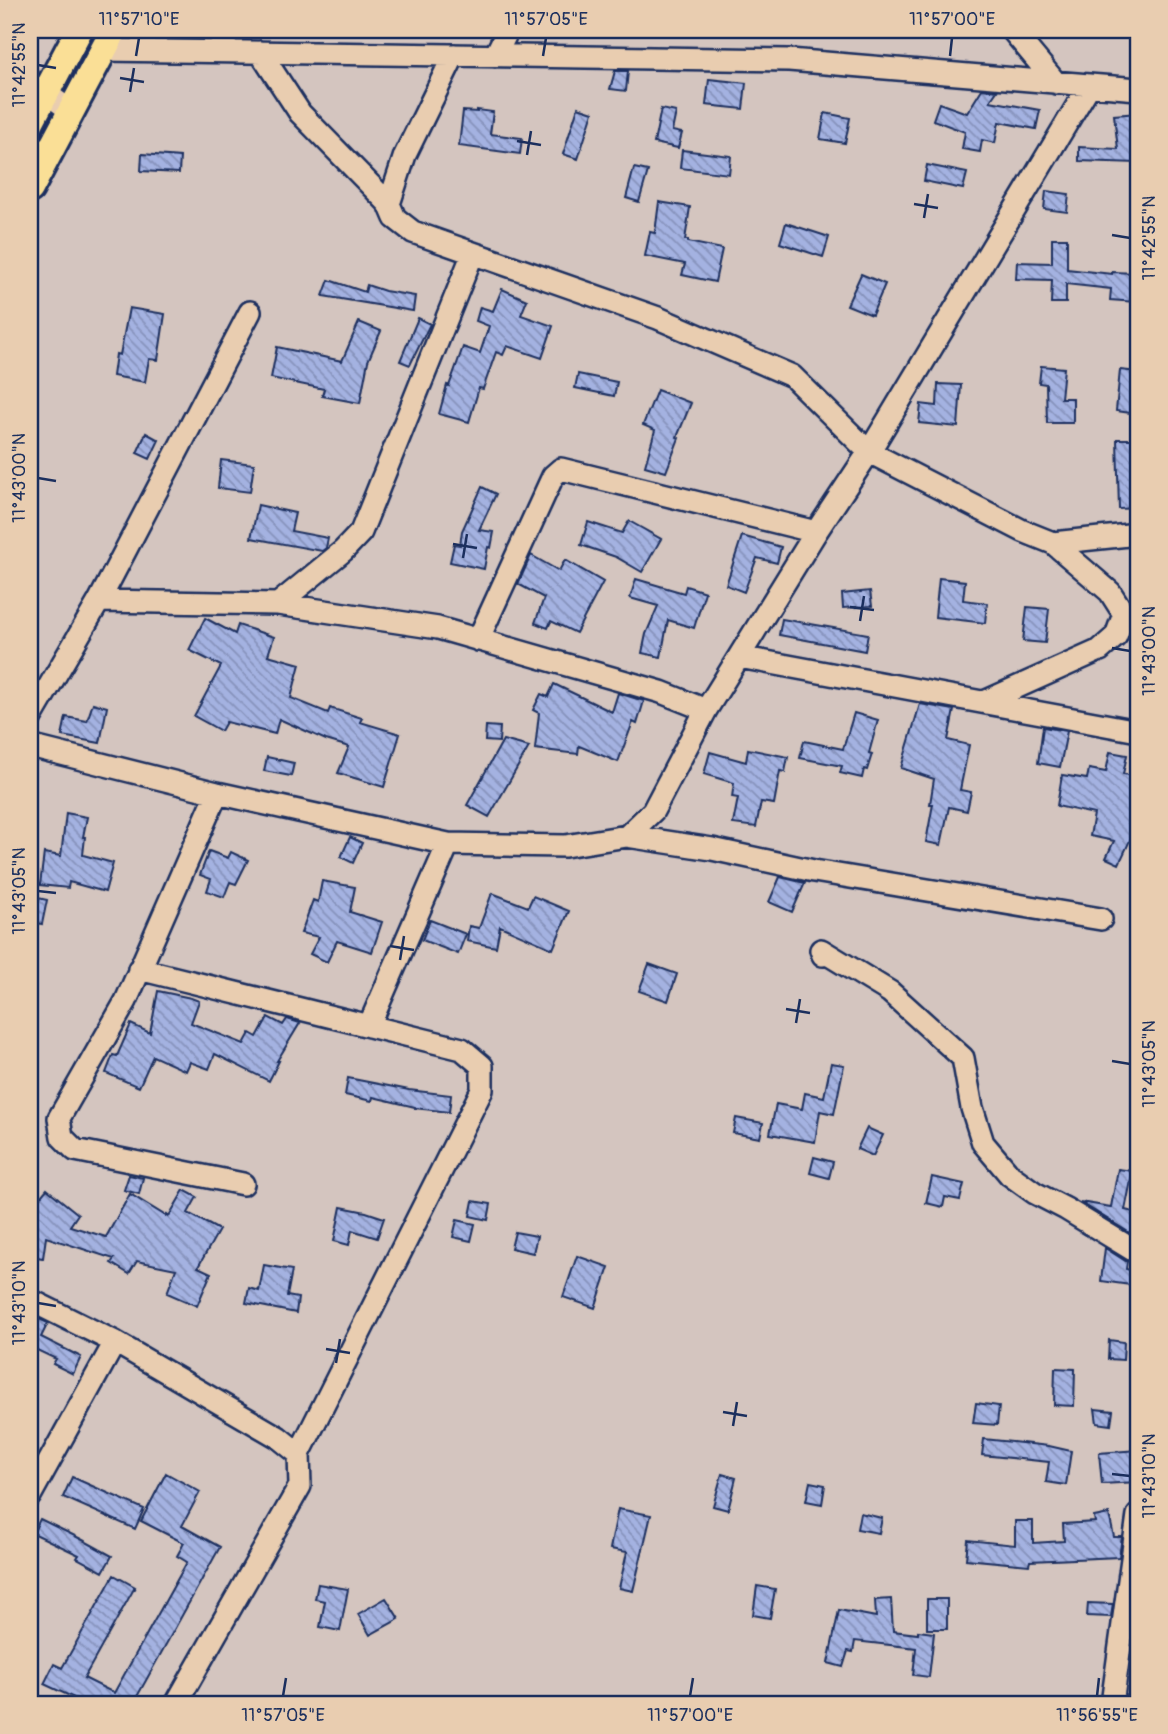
<svg xmlns="http://www.w3.org/2000/svg" width="1168" height="1734" viewBox="0 0 1168 1734" font-family="Pangolin,sans-serif">
<defs>
<pattern id="building-back-hatch" width="6" height="6" patternUnits="userSpaceOnUse" patternTransform="scale(1.75)"><rect width="6" height="6" fill="#a4b2e1"/><path d="M-1 5l2 2M0 0l6 6M5-1l2 2" fill="none" stroke="#8591ba"/></pattern>
</defs>
<rect width="100%" height="100%" fill="#d4c5bf"/>
<filter id="ink" filterUnits="userSpaceOnUse"><feTurbulence type="fractalNoise" baseFrequency=".0143" numOctaves="2"/><feDisplacementMap in="SourceGraphic" scale="14" xChannelSelector="R" yChannelSelector="G"/><feConvolveMatrix kernelMatrix="1 2 1 2 8 2 1 2 1" color-interpolation-filters="sRGB"/></filter>
<g filter="url(#ink)">
<path fill="url(#building-back-hatch)" stroke="#1b2f5e" stroke-width="2" d="M 615,71 L 628,71 L 626,91 L 610,89 Z
M 709,79 L 746,83 L 743,109 L 706,105 Z
M 982,89 L 997,91 L 990,101 L 1040,110 L 1036,129 L 999,122 L 995,143 L 982,140 L 980,152 L 962,149 L 965,132 L 933,120 L 939,103 L 967,113 Z
M 578,107 L 593,112 L 578,159 L 563,154 Z
M 661,109 L 676,112 L 672,131 L 682,133 L 678,148 L 654,143 Z
M 477,110 L 493,112 L 490,134 L 522,138 L 520,154 L 459,146 L 463,111 L 477,112 Z
M 825,113 L 850,118 L 845,143 L 820,139 Z
M 1138,113 L 1138,163 L 1079,161 L 1079,147 L 1118,149 L 1114,115 Z
M 682,150 L 731,156 L 729,174 L 680,168 Z
M 142,154 L 180,157 L 179,173 L 141,171 Z
M 927,165 L 967,173 L 963,189 L 924,181 Z
M 634,168 L 648,171 L 639,202 L 626,198 Z
M 1046,191 L 1069,194 L 1067,212 L 1044,209 Z
M 659,202 L 690,207 L 685,240 L 688,240 L 688,242 L 722,249 L 715,282 L 682,275 L 685,264 L 645,256 L 650,232 L 655,233 Z
M 786,223 L 829,237 L 823,257 L 780,243 Z
M 1052,238 L 1067,238 L 1067,269 L 1112,274 L 1112,272 L 1137,273 L 1136,302 L 1110,300 L 1111,289 L 1066,284 L 1066,303 L 1051,303 L 1052,280 L 1016,279 L 1017,262 L 1052,263 Z
M 861,274 L 885,284 L 872,315 L 847,305 Z
M 329,280 L 365,292 L 367,285 L 385,291 L 415,296 L 413,311 L 323,296 Z
M 502,289 L 527,300 L 521,315 L 553,326 L 542,358 L 507,346 L 503,355 L 496,352 L 483,389 L 479,388 L 469,422 L 439,414 L 447,385 L 449,386 L 463,347 L 480,353 L 489,326 L 476,321 L 480,307 L 493,311 Z
M 129,308 L 165,314 L 158,360 L 149,359 L 145,382 L 113,376 L 116,354 L 120,355 Z
M 418,318 L 430,324 L 410,365 L 400,361 Z
M 359,322 L 381,331 L 368,361 L 360,403 L 322,396 L 324,389 L 271,378 L 277,347 L 342,361 Z
M 1041,366 L 1064,368 L 1061,398 L 1073,398 L 1073,423 L 1047,423 L 1046,384 L 1039,383 Z
M 1120,370 L 1138,372 L 1138,414 L 1116,411 Z
M 578,374 L 617,382 L 614,396 L 575,388 Z
M 938,384 L 961,385 L 958,427 L 919,423 L 921,404 L 937,406 Z
M 657,390 L 691,403 L 677,437 L 679,438 L 666,472 L 645,466 L 655,430 L 643,425 Z
M 146,433 L 159,440 L 150,459 L 137,453 Z
M 1117,439 L 1136,439 L 1138,508 L 1119,509 Z
M 221,460 L 254,464 L 250,492 L 218,488 Z
M 482,487 L 496,494 L 479,530 L 494,532 L 491,548 L 488,547 L 484,569 L 450,562 L 454,544 L 460,545 L 462,531 Z
M 258,505 L 295,513 L 291,531 L 328,538 L 326,548 L 322,551 L 251,538 Z
M 629,521 L 661,539 L 642,572 L 616,557 L 581,545 L 588,522 L 622,533 Z
M 742,536 L 781,547 L 777,563 L 757,558 L 744,592 L 726,585 Z
M 531,555 L 559,571 L 565,560 L 603,582 L 576,633 L 551,621 L 548,628 L 535,623 L 544,598 L 518,584 Z
M 939,578 L 965,581 L 963,600 L 987,603 L 985,623 L 935,617 Z
M 636,579 L 684,593 L 686,586 L 705,592 L 694,628 L 668,620 L 661,657 L 642,653 L 646,634 L 658,606 L 630,598 Z
M 870,591 L 872,606 L 843,608 L 842,594 Z
M 1027,607 L 1049,609 L 1045,643 L 1023,641 Z
M 205,618 L 235,634 L 238,625 L 274,637 L 268,655 L 300,664 L 291,698 L 328,713 L 330,708 L 362,718 L 360,722 L 400,734 L 384,787 L 338,773 L 349,747 L 326,740 L 279,719 L 275,734 L 226,722 L 221,731 L 194,716 L 221,666 L 189,650 Z
M 782,619 L 868,634 L 865,651 L 779,635 Z
M 554,684 L 612,712 L 618,693 L 644,701 L 637,724 L 633,722 L 618,762 L 579,746 L 578,754 L 535,749 L 539,713 L 533,710 L 541,694 L 548,697 Z
M 93,703 L 107,707 L 100,743 L 62,736 L 66,717 L 87,721 Z
M 920,704 L 954,710 L 948,740 L 969,745 L 960,790 L 971,792 L 967,811 L 949,807 L 941,845 L 926,842 L 933,804 L 930,804 L 934,779 L 901,768 Z
M 854,713 L 878,720 L 869,753 L 872,754 L 867,770 L 864,769 L 862,778 L 840,773 L 842,766 L 800,758 L 804,741 L 843,749 Z
M 486,726 L 500,727 L 499,742 L 485,741 Z
M 1043,727 L 1067,731 L 1060,767 L 1038,763 Z
M 503,740 L 529,747 L 489,817 L 467,805 Z
M 748,749 L 788,757 L 785,772 L 780,771 L 774,804 L 761,802 L 756,827 L 733,824 L 738,798 L 732,797 L 734,783 L 704,774 L 710,752 L 746,762 Z
M 1110,752 L 1127,755 L 1123,774 L 1138,777 L 1131,818 L 1138,819 L 1138,837 L 1132,836 L 1119,864 L 1106,858 L 1114,841 L 1090,836 L 1094,814 L 1057,806 L 1062,775 L 1087,779 L 1089,769 L 1106,772 Z
M 267,757 L 294,763 L 291,776 L 264,771 Z
M 66,813 L 87,817 L 83,837 L 85,837 L 83,855 L 113,863 L 105,892 L 69,882 L 68,888 L 40,885 L 44,853 L 61,856 Z
M 350,837 L 362,843 L 353,863 L 341,857 Z
M 209,851 L 228,858 L 231,852 L 248,860 L 236,884 L 230,882 L 224,897 L 207,891 L 211,879 L 200,875 Z
M 780,877 L 805,883 L 792,912 L 769,902 Z
M 322,881 L 355,887 L 350,912 L 382,922 L 372,952 L 337,941 L 327,962 L 310,954 L 319,937 L 301,933 L 313,900 L 318,902 Z
M 492,893 L 528,907 L 533,896 L 569,911 L 553,949 L 500,926 L 496,947 L 467,941 L 469,926 L 479,928 Z
M 30,896 L 47,900 L 42,924 L 30,922 Z
M 430,920 L 466,934 L 458,954 L 422,940 Z
M 649,964 L 677,974 L 668,1001 L 639,991 Z
M 158,991 L 191,998 L 199,1001 L 191,1023 L 244,1044 L 250,1033 L 257,1037 L 268,1017 L 283,1025 L 287,1019 L 300,1023 L 277,1061 L 279,1061 L 269,1081 L 215,1054 L 209,1069 L 190,1062 L 186,1071 L 153,1056 L 139,1087 L 106,1073 L 113,1055 L 117,1056 L 131,1024 L 150,1033 Z
M 831,1063 L 844,1065 L 834,1114 L 820,1111 L 815,1142 L 770,1134 L 776,1104 L 802,1109 L 805,1093 L 824,1097 Z
M 348,1078 L 409,1090 L 451,1095 L 449,1112 L 415,1108 L 415,1107 L 373,1097 L 372,1101 L 345,1095 Z
M 736,1118 L 763,1123 L 760,1138 L 733,1133 Z
M 867,1128 L 883,1135 L 873,1156 L 857,1149 Z
M 814,1157 L 833,1162 L 829,1178 L 810,1173 Z
M 1118,1169 L 1133,1171 L 1125,1210 L 1138,1213 L 1138,1238 L 1080,1202 L 1111,1207 Z
M 129,1175 L 143,1178 L 139,1194 L 124,1190 Z
M 932,1177 L 964,1184 L 960,1200 L 945,1197 L 943,1207 L 926,1203 Z
M 47,1189 L 78,1214 L 70,1226 L 106,1237 L 130,1194 L 166,1216 L 167,1214 L 169,1216 L 184,1190 L 197,1197 L 188,1213 L 219,1230 L 198,1267 L 211,1273 L 197,1306 L 167,1293 L 176,1269 L 137,1261 L 129,1274 L 111,1263 L 114,1259 L 46,1237 L 43,1258 L 30,1256 L 33,1234 L 30,1233 L 30,1209 Z
M 473,1201 L 491,1204 L 488,1220 L 470,1216 Z
M 341,1207 L 366,1212 L 384,1218 L 377,1238 L 352,1230 L 349,1245 L 334,1241 Z
M 457,1220 L 475,1224 L 471,1241 L 453,1237 Z
M 515,1232 L 537,1236 L 533,1253 L 511,1248 Z
M 1105,1248 L 1127,1262 L 1126,1269 L 1138,1272 L 1138,1286 L 1101,1281 Z
M 577,1256 L 609,1267 L 595,1308 L 563,1297 Z
M 264,1265 L 292,1270 L 287,1296 L 298,1298 L 296,1313 L 246,1303 L 249,1288 L 259,1291 Z
M 30,1315 L 48,1323 L 41,1337 L 81,1357 L 73,1374 L 53,1364 L 56,1359 L 35,1349 L 30,1361 Z
M 1109,1340 L 1124,1342 L 1123,1360 L 1108,1359 Z
M 1055,1368 L 1075,1369 L 1074,1406 L 1054,1405 Z
M 976,1403 L 999,1406 L 997,1425 L 973,1423 Z
M 1095,1409 L 1113,1411 L 1111,1425 L 1097,1423 Z
M 984,1439 L 1049,1446 L 1071,1451 L 1066,1485 L 1046,1482 L 1049,1462 L 982,1455 Z
M 1138,1450 L 1138,1482 L 1102,1484 L 1099,1453 Z
M 166,1473 L 200,1492 L 182,1526 L 220,1547 L 134,1702 L 138,1704 L 87,1704 L 44,1684 L 54,1664 L 62,1668 L 114,1575 L 135,1587 L 84,1678 L 114,1693 L 187,1562 L 177,1556 L 184,1543 L 141,1521 Z
M 722,1474 L 736,1478 L 728,1510 L 713,1506 Z
M 72,1477 L 144,1509 L 135,1529 L 63,1497 Z
M 810,1482 L 825,1485 L 822,1504 L 806,1501 Z
M 618,1509 L 651,1515 L 633,1591 L 619,1588 L 627,1552 L 610,1549 Z
M 860,1513 L 882,1518 L 879,1533 L 857,1529 Z
M 1109,1514 L 1114,1537 L 1122,1537 L 1119,1557 L 1030,1561 L 1029,1565 L 966,1559 L 968,1540 L 1015,1545 L 1015,1521 L 1033,1521 L 1033,1543 L 1064,1541 L 1063,1524 L 1095,1522 L 1094,1517 Z
M 40,1519 L 81,1539 L 112,1556 L 103,1572 L 77,1558 L 79,1555 L 33,1533 Z
M 318,1584 L 348,1589 L 340,1631 L 320,1627 L 325,1601 L 315,1599 Z
M 757,1586 L 775,1589 L 770,1618 L 753,1615 Z
M 386,1598 L 399,1619 L 370,1635 L 358,1614 Z
M 891,1599 L 893,1631 L 918,1634 L 918,1631 L 934,1633 L 929,1677 L 913,1675 L 916,1648 L 855,1641 L 853,1652 L 848,1651 L 843,1667 L 828,1663 L 839,1610 L 876,1617 L 875,1600 Z
M 927,1599 L 947,1599 L 947,1629 L 927,1629 Z
M 1088,1603 L 1113,1604 L 1111,1617 L 1087,1616 Z"/>
<g fill="none" stroke-linecap="round" stroke-linejoin="round">
<g stroke="#1b2f5e" stroke-width="26">
<path id="minor" d="M 1012,30 L 1056,83
M 103,50 L 789,60 L 1138,89
M 260,52 L 300,113 L 389,204
M 454,55 L 405,155 L 389,204 L 395,218 L 413,232 L 658,318 L 792,376 L 869,452 L 1023,531 L 1053,543 L 1138,534
M 495,56 L 508,30
M 30,84 L 46,93 L 71,111
M 99,601 L 278,604 L 438,628 L 661,692 L 706,710
M 278,604 L 343,551 L 361,532 L 473,253
M 478,640 L 553,476 L 561,469 L 816,532
M 739,657 L 1138,731
M 984,702 L 1100,650 L 1116,636 L 1124,614 L 1110,592 L 1053,543
M 30,719 L 99,601 L 250,312
M 30,746 L 217,793 L 448,844 L 565,846 L 627,836 L 712,849 L 814,871 L 1101,919
M 217,793 L 126,1001 L 59,1118 L 62,1137 L 75,1150 L 243,1184
M 627,836 L 653,811 L 706,710 L 816,532 L 869,452 L 1089,86
M 823,955 L 821,950 L 890,992 L 963,1058 L 972,1108 L 983,1143 L 1010,1175 L 1035,1193 L 1066,1209 L 1138,1253
M 139,969 L 462,1049 L 482,1066 L 482,1090 L 299,1454
M 369,1026 L 448,844
M 30,1300 L 115,1342 L 278,1437 L 299,1454 L 300,1486 L 176,1704
M 30,1496 L 115,1342
M 1112,1704 L 1138,1515"/>
</g>
<g stroke="#1b2f5e" stroke-width="32">
<path id="major" d="M 30,123 L 79,30
M 30,189 L 114,30"/>
</g>
<use href="#minor" stroke="#e9cdb0" stroke-width="21"/>
<use href="#major" stroke="#fadf96" stroke-width="26"/>
</g>
</g>
<path fill="none" stroke="#1b2f5e" stroke-width="2.5" d="M 136,56 L 139,38M 543,56 L 546,38M 950,56 L 952,38M 38,65 L 56,68M 120,78 L 144,82M 130,92 L 134,68M 517,141 L 541,145M 527,155 L 531,131M 914,204 L 938,208M 924,218 L 928,194M 1112,235 L 1130,238M 38,478 L 56,481M 453,544 L 477,548M 463,558 L 467,534M 850,607 L 874,610M 860,621 L 864,596M 1112,648 L 1130,651M 38,891 L 56,893M 390,946 L 414,950M 400,960 L 404,936M 786,1009 L 810,1013M 796,1023 L 800,999M 1112,1061 L 1130,1064M 38,1303 L 56,1306M 326,1349 L 350,1353M 336,1363 L 340,1339M 723,1412 L 747,1416M 733,1426 L 737,1402M 1112,1474 L 1130,1476M 283,1696 L 286,1678M 690,1696 L 693,1678M 1097,1696 L 1099,1678"/>
<rect width="1168" height="1734" fill="none" stroke="#e9cdb0" stroke-width="77"/>
<rect x="38" y="38" width="1092" height="1658" fill="none" stroke="#1b2f5e" stroke-width="2.5"/>
<g font-size="18" text-anchor="middle" fill="#1b2f5e">
<text x="139" y="25">11°57'10"E</text>
<text x="546" y="25">11°57'05"E</text>
<text x="952" y="25">11°57'00"E</text>
<text transform="translate(19 65) rotate(-90)" y="6">11°42'55"N</text>
<text transform="translate(1149 238) rotate(-90)" y="6">11°42'55"N</text>
<text transform="translate(19 478) rotate(-90)" y="6">11°43'00"N</text>
<text transform="translate(1149 651) rotate(-90)" y="6">11°43'00"N</text>
<text transform="translate(19 891) rotate(-90)" y="6">11°43'05"N</text>
<text transform="translate(1149 1064) rotate(-90)" y="6">11°43'05"N</text>
<text transform="translate(19 1303) rotate(-90)" y="6">11°43'10"N</text>
<text transform="translate(1149 1476) rotate(-90)" y="6">11°43'10"N</text>
<text x="283" y="1721">11°57'05"E</text>
<text x="690" y="1721">11°57'00"E</text>
<text x="1097" y="1721">11°56'55"E</text>
</g>
</svg>
